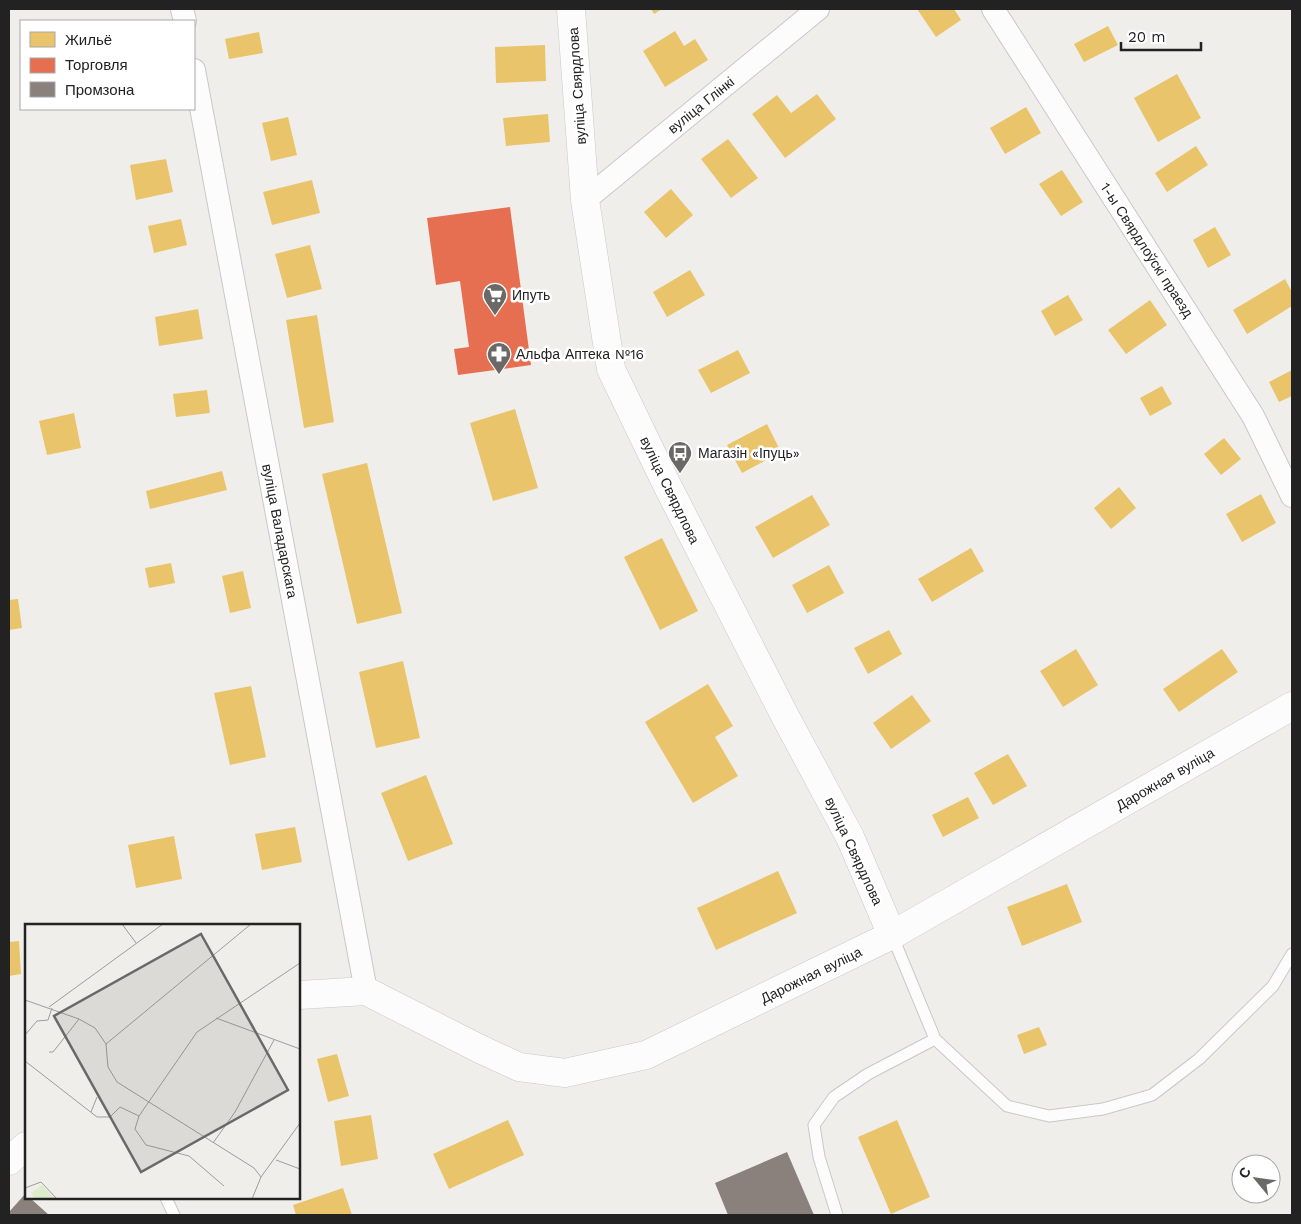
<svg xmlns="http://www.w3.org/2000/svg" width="1301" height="1224" viewBox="0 0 1301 1224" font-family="'Work Sans',sans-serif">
<rect width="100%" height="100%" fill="#f0eeeb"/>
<path fill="#e9c46a" d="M 651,9 L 662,9 L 654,14 Z
M 917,9 L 954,9 L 961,20 L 936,37 Z
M 1108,26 L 1118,45 L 1084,62 L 1074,44 Z
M 675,31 L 684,46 L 695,39 L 708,60 L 665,87 L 643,51 Z
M 259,32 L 263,53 L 229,59 L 225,39 Z
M 545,45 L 546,81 L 496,83 L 495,47 Z
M 1177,74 L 1201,118 L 1158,142 L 1134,98 Z
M 817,94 L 836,119 L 785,158 L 752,114 L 777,95 L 791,113 Z
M 1026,107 L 1041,133 L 1005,154 L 990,128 Z
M 548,114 L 550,142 L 506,146 L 503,118 Z
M 288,117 L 297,155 L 271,161 L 262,123 Z
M 728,139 L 758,178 L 731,198 L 701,159 Z
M 1196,146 L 1208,165 L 1167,192 L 1155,173 Z
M 166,159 L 173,192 L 136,200 L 130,165 Z
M 1062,170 L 1083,202 L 1061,216 L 1039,184 Z
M 312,180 L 320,213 L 272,225 L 263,192 Z
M 671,189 L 693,215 L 666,238 L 644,212 Z
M 181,219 L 187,245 L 154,253 L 148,226 Z
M 1215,227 L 1231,255 L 1208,268 L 1193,240 Z
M 310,245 L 322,289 L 287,298 L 275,254 Z
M 690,270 L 705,295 L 667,317 L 653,292 Z
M 1285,279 L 1292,292 L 1292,306 L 1247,334 L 1233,310 Z
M 1068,295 L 1083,320 L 1055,336 L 1041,311 Z
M 1150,300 L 1167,325 L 1126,354 L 1108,330 Z
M 198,309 L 203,339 L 159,346 L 155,317 Z
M 317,315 L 334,422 L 304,428 L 286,320 Z
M 738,350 L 750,373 L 711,393 L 698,370 Z
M 1292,370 L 1292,396 L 1279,402 L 1269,382 Z
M 1162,386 L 1172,404 L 1150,416 L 1140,398 Z
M 207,390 L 210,413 L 176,417 L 173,394 Z
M 515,409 L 538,488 L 493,501 L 470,423 Z
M 74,413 L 81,448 L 47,455 L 39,421 Z
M 767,424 L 781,452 L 742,473 L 727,445 Z
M 1224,438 L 1241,459 L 1221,475 L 1204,454 Z
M 367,463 L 402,613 L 357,624 L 322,474 Z
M 222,471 L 227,490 L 150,509 L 146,491 Z
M 1119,487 L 1136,508 L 1111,529 L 1094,508 Z
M 1261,494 L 1276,523 L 1242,542 L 1226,514 Z
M 812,495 L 830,525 L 773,558 L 755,527 Z
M 662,538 L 698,611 L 660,630 L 624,557 Z
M 971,548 L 984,571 L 932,602 L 918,579 Z
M 171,563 L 175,583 L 149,588 L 145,568 Z
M 829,565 L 844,593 L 807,613 L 792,585 Z
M 243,571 L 251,608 L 230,613 L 222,576 Z
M 18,599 L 22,628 L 9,630 L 9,600 Z
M 889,630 L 902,654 L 868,674 L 854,648 Z
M 1076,649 L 1098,685 L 1063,707 L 1040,671 Z
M 1222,649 L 1238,672 L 1179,712 L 1163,689 Z
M 403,661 L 420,738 L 376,748 L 359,672 Z
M 708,684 L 733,726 L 715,737 L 738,776 L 693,803 L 645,722 Z
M 251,686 L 266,757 L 230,765 L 214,693 Z
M 912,695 L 931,721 L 891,749 L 873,723 Z
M 1008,754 L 1027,786 L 993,805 L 974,773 Z
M 426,775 L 453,844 L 408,861 L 381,793 Z
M 968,797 L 979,818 L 943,837 L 932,815 Z
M 295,827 L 302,862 L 262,870 L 255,834 Z
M 174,836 L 182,879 L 136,888 L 128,845 Z
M 778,871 L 797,913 L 716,950 L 697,908 Z
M 1067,884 L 1082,922 L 1022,946 L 1007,907 Z
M 19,941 L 21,974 L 9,976 L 9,942 Z
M 1039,1027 L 1047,1045 L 1024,1054 L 1017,1035 Z
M 337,1054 L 349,1096 L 328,1102 L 317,1059 Z
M 371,1115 L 378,1159 L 341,1166 L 334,1121 Z
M 508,1120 L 524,1155 L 449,1189 L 433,1154 Z
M 897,1120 L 930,1197 L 891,1214 L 858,1137 Z
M 343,1188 L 352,1215 L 296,1215 L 293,1205 Z"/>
<path fill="#e76f51" d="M 510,207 L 531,365 L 458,375 L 454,349 L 469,347 L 460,281 L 436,285 L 427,218 Z"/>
<path fill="#8a817c" d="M 787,1152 L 814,1215 L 728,1215 L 715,1183 Z
M 26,1193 L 26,1198 L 30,1198 L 49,1215 L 9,1215 L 9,1212 Z"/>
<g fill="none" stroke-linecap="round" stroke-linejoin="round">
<g stroke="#c9c8c7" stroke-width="13">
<path id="service" d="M 935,1039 L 1007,1106 L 1049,1116 L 1103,1109 L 1152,1095 L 1199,1059 L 1273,986 L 1292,954
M 166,1198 L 174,1215
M 837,1215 L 819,1157 L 814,1125 L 834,1097 L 868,1074 L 935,1039 L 892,935"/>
</g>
<g stroke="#c9c8c7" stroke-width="24">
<path id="minor" d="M 182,9 L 185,21
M 993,9 L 1253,416 L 1292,496
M 194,70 L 366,991
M 585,200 L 818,9"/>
</g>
<g stroke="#c9c8c7" stroke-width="29">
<path id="tertiary" d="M 571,9 L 585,200 L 611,369 L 666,483 L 785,716 L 850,837 L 892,935
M 299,995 L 366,991 L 480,1049 L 519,1067 L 565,1073 L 646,1055 L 892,935 L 1292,706
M 9,1161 L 26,1146"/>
</g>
<use href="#service" stroke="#fdfcfc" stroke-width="11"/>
<use href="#minor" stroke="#fdfcfc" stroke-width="22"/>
<use href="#tertiary" stroke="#fdfcfc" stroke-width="28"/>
</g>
<defs>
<g id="supermarket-pin" transform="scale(1.25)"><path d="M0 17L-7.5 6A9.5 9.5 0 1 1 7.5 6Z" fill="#6a6968" stroke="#fff"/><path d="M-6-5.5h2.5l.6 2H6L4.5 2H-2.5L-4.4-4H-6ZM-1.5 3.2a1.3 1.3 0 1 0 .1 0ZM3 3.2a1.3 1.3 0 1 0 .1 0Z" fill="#fff"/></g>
<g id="pharmacy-pin" transform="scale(1.25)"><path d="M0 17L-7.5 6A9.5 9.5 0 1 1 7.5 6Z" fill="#6a6968" stroke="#fff"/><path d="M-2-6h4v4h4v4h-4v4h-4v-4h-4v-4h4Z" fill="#fff"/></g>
<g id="bus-pin" transform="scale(1.25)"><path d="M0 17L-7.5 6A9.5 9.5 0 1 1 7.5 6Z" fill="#6a6968" stroke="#fff"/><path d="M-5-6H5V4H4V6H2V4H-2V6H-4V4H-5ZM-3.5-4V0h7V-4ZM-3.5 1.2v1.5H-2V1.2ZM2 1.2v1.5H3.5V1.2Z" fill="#fff"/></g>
</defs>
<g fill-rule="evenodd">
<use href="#supermarket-pin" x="495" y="295"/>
<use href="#pharmacy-pin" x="499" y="354"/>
<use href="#bus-pin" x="680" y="453"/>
</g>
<g text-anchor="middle" stroke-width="5" stroke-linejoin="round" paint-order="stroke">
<g font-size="14" fill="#222" stroke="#fff">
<text transform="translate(577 86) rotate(-94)" y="5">вуліца Свярдлова</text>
<text transform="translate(701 105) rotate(-39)" y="5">вуліца Глінкі</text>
<text transform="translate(1147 250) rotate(57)" y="5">1-ы Свярдлоўскі праезд</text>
<text transform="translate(670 490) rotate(64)" y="5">вуліца Свярдлова</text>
<text transform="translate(280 531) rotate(79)" y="5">вуліца Валадарскага</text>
<text transform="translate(1165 779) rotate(-30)" y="5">Дарожная вуліца</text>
<text transform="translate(854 851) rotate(65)" y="5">вуліца Свярдлова</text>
<text transform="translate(811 975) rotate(-26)" y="5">Дарожная вуліца</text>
</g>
<g font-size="14" fill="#222" stroke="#fff" text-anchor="start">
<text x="512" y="300">Ипуть</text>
<text x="516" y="359">Альфа Аптека №16</text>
<text x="698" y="458">Магазін «Іпуць»</text>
</g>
</g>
<g transform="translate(25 924)">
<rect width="275" height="275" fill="#f0eeeb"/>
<path d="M 17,261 L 30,275 L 10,275 L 6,269 Z" fill="#ddeccb"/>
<path fill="none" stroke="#9e9c9b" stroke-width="1" d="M 97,0 L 111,19M 0,76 L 54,95 L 70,104 L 81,120 L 83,143 L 92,158 L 229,244 L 236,253 L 227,275M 24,83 L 138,0M 191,94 L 275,125M 0,111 L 12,97 L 23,96 L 27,84M 81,120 L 226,0M 24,128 L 28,128 L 54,95M 0,137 L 72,193 L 85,193 L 95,183 L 114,192 L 172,108 L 275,39M 66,188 L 72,173M 114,192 L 110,205 L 121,221 L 164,232 L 199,262M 188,219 L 210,188 L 249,116M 251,236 L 275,245M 236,253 L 275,199M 0,264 L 16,258 L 32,275"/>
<path fill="#6a6968" fill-opacity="0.15" stroke="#6a6968" stroke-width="2.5" d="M 176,10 L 263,166 L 116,248 L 29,92 Z"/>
<rect width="275" height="275" fill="none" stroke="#222" stroke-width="2.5"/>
</g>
<rect width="1301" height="1224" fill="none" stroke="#222222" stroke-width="20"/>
<rect x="20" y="20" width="175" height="90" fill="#ffffff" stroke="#a7a7a7"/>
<rect x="30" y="32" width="25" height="15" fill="#e9c46a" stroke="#a7a7a7"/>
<text x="65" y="45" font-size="15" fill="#222222">Жильё</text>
<rect x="30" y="58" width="25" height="15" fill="#e76f51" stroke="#a7a7a7"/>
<text x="65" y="70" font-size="15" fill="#222222">Торговля</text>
<rect x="30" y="82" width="25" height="15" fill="#8a817c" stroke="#a7a7a7"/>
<text x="65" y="95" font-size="15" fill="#222222">Промзона</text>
<g transform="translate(1256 1179) rotate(299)"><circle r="24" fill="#ffffff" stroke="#a7a7a7"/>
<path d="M0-4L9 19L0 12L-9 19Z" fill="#6a6968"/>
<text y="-8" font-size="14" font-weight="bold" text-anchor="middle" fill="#222222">С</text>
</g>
<path d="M1121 42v8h80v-8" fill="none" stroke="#222222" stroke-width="2.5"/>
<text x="1128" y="42" font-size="15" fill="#222222" stroke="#ffffff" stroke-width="4" paint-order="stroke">20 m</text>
</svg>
